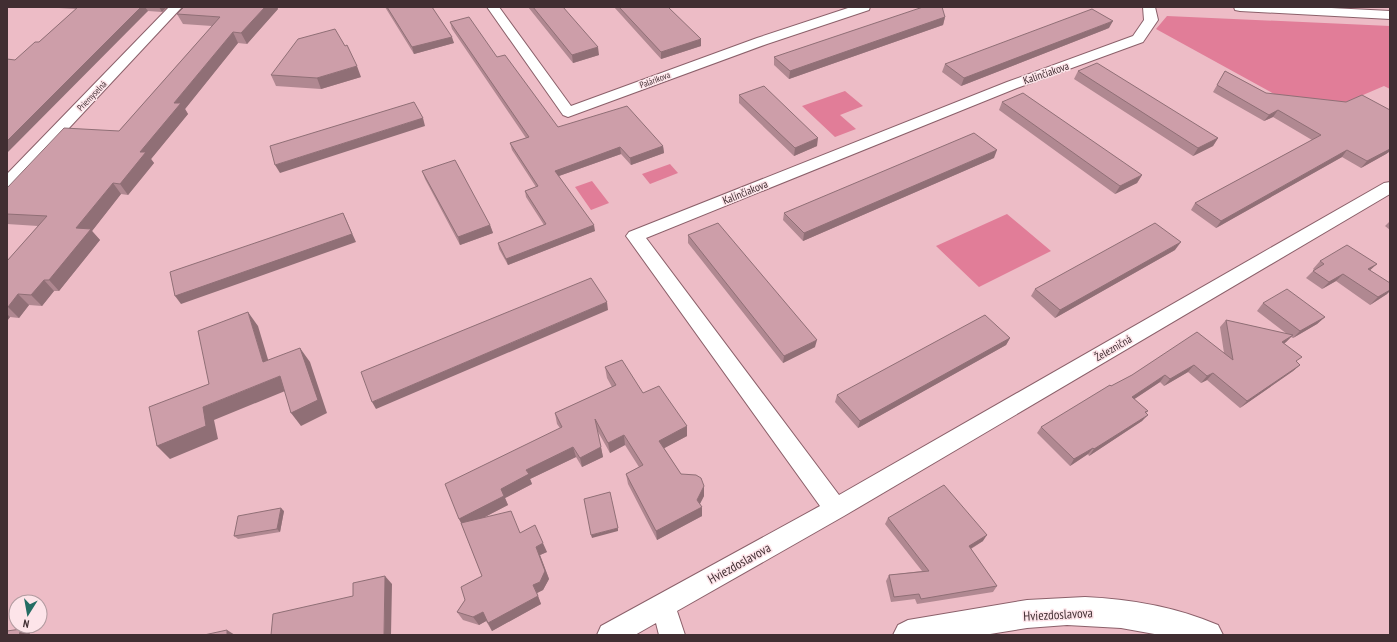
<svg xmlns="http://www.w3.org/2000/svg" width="1397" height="642" viewBox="0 0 1397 642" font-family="'PT Sans Narrow',sans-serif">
<rect width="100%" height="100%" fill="#edbcc6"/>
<path fill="#e17d98" d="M 1167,16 L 1390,26 L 1390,89 L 1384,86 L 1314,116 L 1156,29 Z
M 845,91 L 863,106 L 840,115 L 856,129 L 835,137 L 802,106 Z
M 670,164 L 678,173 L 650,184 L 642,174 Z
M 592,181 L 609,203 L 591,210 L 575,187 Z
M 1007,214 L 1051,251 L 979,287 L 936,246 Z"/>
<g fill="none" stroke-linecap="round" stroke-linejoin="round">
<g stroke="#8b606a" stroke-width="2">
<path id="minor" d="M 169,7 L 182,7 L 13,188 L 7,189 L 7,174 Z
M 487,7 L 499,7 L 571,106 L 757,38 L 851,7 L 870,7 L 869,10 L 767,44 L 568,117 L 563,115 Z
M 1143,7 L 1155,7 L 1158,20 L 1143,42 L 1017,88 L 646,238 L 839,495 L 1384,183 L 1390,182 L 1390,194 L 844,516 L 677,611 L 685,635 L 659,635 L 656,623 L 635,635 L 597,635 L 601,626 L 820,506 L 629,240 L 626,236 L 629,232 L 1007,82 L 1133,36 L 1144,20 Z
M 1234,7 L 1312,7 L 1390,11 L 1390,19 L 1240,11 L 1235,10 Z"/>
</g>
<g stroke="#8b606a" stroke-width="2">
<path id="secondary" d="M 1085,597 C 1131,599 1176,607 1218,625 L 1223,635 L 1160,635 L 1121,628 L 1067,625 L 1027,628 L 984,635 L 893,635 L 898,625 L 908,620 L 1027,600 Z"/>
</g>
<use href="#minor" fill="#fff" fill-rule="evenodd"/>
<use href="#secondary" fill="#fff" fill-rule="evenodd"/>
</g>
<path fill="#b08891" d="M 42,7 L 167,7 L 162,12 L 148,11 L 15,60 L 39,42 L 76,9 Z
M 184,7 L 277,7 L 278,9 L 247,44 L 238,43 L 185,109 L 188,114 L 151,159 L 154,163 L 128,195 L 121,194 L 92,231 L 100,240 L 59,291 L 54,291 L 42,306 L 29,305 L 19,318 L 10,317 L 7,321 L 7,261 L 38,226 L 7,224 L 7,188 L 119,131 L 212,26 L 183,24 L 177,14 Z
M 385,7 L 432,7 L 454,43 L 414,54 Z
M 528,7 L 563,7 L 599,55 L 573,63 Z
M 614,7 L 668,7 L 701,46 L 661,59 Z
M 945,17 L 943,25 L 789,79 L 774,65 L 774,57 Z
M 450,22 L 497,57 L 558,127 L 663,146 L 664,153 L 631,165 L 621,154 L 559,176 L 595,231 L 508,265 L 499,249 L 498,243 L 544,225 L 526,197 L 525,191 L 536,187 L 512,150 L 510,143 L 526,138 L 452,29 Z
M 1109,28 L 961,86 L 942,72 L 945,64 Z
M 1078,71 L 1218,138 L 1213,146 L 1193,156 L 1074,79 Z
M 1225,71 L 1266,93 L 1389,152 L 1386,154 L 1361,168 L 1342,157 L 1216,228 L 1191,210 L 1195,203 L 1312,140 L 1273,117 L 1264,121 L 1213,92 Z
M 271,75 L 361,77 L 321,89 L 276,86 Z
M 739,95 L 817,146 L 794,156 L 739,103 Z
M 1002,102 L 1142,175 L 1137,183 L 1115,194 L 999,110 Z
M 994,158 L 803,241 L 783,220 L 784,213 Z
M 422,171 L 490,225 L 493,233 L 460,245 L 425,179 Z
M 1390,221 L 1390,230 L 1385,226 Z
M 688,235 L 815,347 L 783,363 L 688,243 Z
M 1175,250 L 1055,318 L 1031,296 L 1035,289 Z
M 1320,261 L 1377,264 L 1370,270 L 1387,294 L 1370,305 L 1336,281 L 1322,289 L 1306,278 L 1314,270 L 1313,269 Z
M 1263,303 L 1325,317 L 1317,324 L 1293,338 L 1291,337 L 1284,344 L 1297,362 L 1300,365 L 1293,371 L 1240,408 L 1207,380 L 1201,383 L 1188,372 L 1164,386 L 1160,382 L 1134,399 L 1148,411 L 1146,413 L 1142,421 L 1089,456 L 1088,454 L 1070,466 L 1037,433 L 1041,427 L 1111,386 L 1224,353 L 1220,327 L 1226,320 L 1287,334 L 1257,311 Z
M 1010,338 L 1006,345 L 858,428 L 835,402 L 837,395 Z
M 605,367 L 643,393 L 687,436 L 664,448 L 681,474 L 704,486 L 704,496 L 700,504 L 702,516 L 657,540 L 628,484 L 626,474 L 639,467 L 625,445 L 610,453 L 597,430 L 603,457 L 582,467 L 576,457 L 530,479 L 532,484 L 505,498 L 508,505 L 484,517 L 520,533 L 547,552 L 540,555 L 549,579 L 543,590 L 537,593 L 541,604 L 492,631 L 486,621 L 479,625 L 463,620 L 457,612 L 482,576 L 461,523 L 459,519 L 560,428 L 557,424 L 555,413 L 612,387 L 607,378 Z
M 284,511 L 280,532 L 238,539 L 234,536 Z
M 888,518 L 983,541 L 971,549 L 997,586 L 993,592 L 917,604 L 915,599 L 891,602 L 886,581 L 889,575 L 922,571 L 885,524 Z"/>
<path fill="#906f76" d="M 141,7 L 145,7 L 148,11 L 7,153 L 7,141 Z
M 159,7 L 167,7 L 162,12 Z
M 265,7 L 277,7 L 278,9 L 247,44 L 241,33 Z
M 945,17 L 943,25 L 789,79 L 790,71 Z
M 1113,21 L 1109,28 L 961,86 L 964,78 Z
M 233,32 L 238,43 L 185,109 L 188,114 L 151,159 L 154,163 L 128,195 L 120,184 L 140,152 L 174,103 Z
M 452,37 L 454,43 L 414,54 L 412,47 Z
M 701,39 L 701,46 L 661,59 L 661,52 Z
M 598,47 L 599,55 L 573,63 L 572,55 Z
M 357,66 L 361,77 L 321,89 L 317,78 Z
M 1278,110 L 1273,117 L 1264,121 L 1269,115 Z
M 423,118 L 425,126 L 280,173 L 275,165 Z
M 818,138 L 817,146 L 794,156 L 795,148 Z
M 1218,138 L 1213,146 L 1193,156 L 1198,148 Z
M 663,146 L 664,153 L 631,165 L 630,158 Z
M 620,147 L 621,154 L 556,177 L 555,171 Z
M 1390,148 L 1390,151 L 1386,154 L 1361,168 L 1367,161 Z
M 997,150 L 994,158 L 803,241 L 804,233 Z
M 1347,150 L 1342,157 L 1216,228 L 1221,221 Z
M 1142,175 L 1137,183 L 1115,194 L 1120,186 Z
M 113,183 L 121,194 L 92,231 L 100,240 L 59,291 L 49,280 L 76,228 Z
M 343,213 L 356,242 L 181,304 L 175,296 Z
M 490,225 L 493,233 L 460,245 L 458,237 Z
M 594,225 L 595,231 L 508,265 L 506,259 Z
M 1181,242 L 1175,250 L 1055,318 L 1060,310 Z
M 1377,264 L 1369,271 L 1368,269 Z
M 1343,274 L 1336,281 L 1322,289 L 1329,282 Z
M 44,280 L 54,291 L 42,306 L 31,295 Z
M 1390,290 L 1390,291 L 1387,294 L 1370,305 L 1378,297 Z
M 18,294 L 29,305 L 19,318 L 8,307 Z
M 607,302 L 608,310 L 376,409 L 372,402 Z
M 248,312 L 258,326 L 273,376 L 263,362 Z
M 7,314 L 10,317 L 7,321 Z
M 1325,317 L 1317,324 L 1293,338 L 1300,331 Z
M 1293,335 L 1286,342 L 1275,349 L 1282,342 Z
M 1010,338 L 1006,345 L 858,428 L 860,421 Z
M 817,340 L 815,347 L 783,363 L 784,356 Z
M 300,348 L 310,362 L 327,413 L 301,426 L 291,413 Z
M 1194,365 L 1188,372 L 1164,386 L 1170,379 Z
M 1300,365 L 1293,371 L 1240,408 L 1247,401 Z
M 1213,373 L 1207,380 L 1201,383 L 1207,376 Z
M 1165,375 L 1160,382 L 1127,404 L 1132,397 Z
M 280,376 L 290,389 L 214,420 L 218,439 L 170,459 L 157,446 L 203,407 Z
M 1148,415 L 1142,421 L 1089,456 L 1094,449 Z
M 687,426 L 687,436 L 659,451 L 659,441 Z
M 624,435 L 625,445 L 610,453 L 608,443 Z
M 573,447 L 576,457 L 530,479 L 532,484 L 505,498 L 508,505 L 464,528 L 459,519 L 501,489 L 526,470 Z
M 601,447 L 603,457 L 582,467 L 580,458 Z
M 1093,448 L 1088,454 L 1070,466 L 1074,459 Z
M 704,486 L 704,496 L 697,509 L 697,500 Z
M 702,507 L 702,516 L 657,540 L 656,531 Z
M 281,508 L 284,511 L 280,532 L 277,529 Z
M 618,528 L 618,531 L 592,538 L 591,535 Z
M 987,535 L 983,541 L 965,552 L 969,546 Z
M 543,543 L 547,552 L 540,555 L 549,579 L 543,590 L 537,593 L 533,585 L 536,547 Z
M 385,576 L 392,584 L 391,635 L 384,635 Z
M 538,596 L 541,604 L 492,631 L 488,623 Z
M 483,612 L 488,620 L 479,625 L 473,617 Z
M 21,629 L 30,633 L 29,635 L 19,635 Z
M 227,630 L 235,635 L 227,635 Z"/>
<path fill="#cd9ea9" stroke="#906f76" d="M 78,7 L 141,7 L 7,141 L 7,59 L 15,60 L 35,42 L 39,42 Z
M 184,7 L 265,7 L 241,33 L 233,32 L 174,103 L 181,103 L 140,152 L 146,152 L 120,184 L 113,183 L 76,228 L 91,229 L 49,280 L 44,280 L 31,295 L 18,294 L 8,307 L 7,307 L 7,261 L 47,216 L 7,214 L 7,188 L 64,128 L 119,131 L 220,17 L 177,14 Z
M 387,7 L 432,7 L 452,37 L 412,47 Z
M 533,7 L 563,7 L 598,47 L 572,55 Z
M 619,7 L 668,7 L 701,39 L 661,52 Z
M 923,7 L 942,7 L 945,17 L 790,71 L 774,57 Z
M 1092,9 L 1113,21 L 964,78 L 945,64 Z
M 469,17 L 497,57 L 505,55 L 558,127 L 627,106 L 663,146 L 630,158 L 620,147 L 555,171 L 594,225 L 506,259 L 498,243 L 546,224 L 525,191 L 538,186 L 510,143 L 529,137 L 450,22 Z
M 335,29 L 345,46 L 347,45 L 357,66 L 317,78 L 271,75 L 298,39 Z
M 1097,63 L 1218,138 L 1198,148 L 1078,71 Z
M 1225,71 L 1266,93 L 1346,102 L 1362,95 L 1390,110 L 1390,149 L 1367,161 L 1347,150 L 1221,221 L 1195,203 L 1321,135 L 1278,110 L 1269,115 L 1217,85 Z
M 764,86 L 818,138 L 795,148 L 739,95 Z
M 1023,93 L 1142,175 L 1120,186 L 1002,102 Z
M 414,102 L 423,118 L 275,165 L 270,146 Z
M 974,133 L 997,150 L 804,233 L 784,213 Z
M 455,160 L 490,225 L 458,237 L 422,171 Z
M 343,213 L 352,234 L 175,296 L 170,272 Z
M 718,223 L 817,340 L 784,356 L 688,235 Z
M 1155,223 L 1181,242 L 1060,310 L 1035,289 Z
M 1347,245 L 1377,264 L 1368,269 L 1390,283 L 1390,290 L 1378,297 L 1343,274 L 1329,282 L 1313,271 L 1324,264 L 1320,261 Z
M 591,278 L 607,302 L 372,402 L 361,372 Z
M 1287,289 L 1325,317 L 1300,331 L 1263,303 Z
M 248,312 L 263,362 L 300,348 L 318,400 L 291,413 L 280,376 L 203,407 L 206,426 L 157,446 L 149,407 L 209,384 L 198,331 Z
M 985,315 L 1010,338 L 860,421 L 837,395 Z
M 1226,320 L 1293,335 L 1282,342 L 1302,357 L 1296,361 L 1300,365 L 1247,401 L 1213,373 L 1207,376 L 1194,365 L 1170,379 L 1165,375 L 1132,397 L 1148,411 L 1145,412 L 1148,415 L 1094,449 L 1093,448 L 1074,459 L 1041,427 L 1110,385 L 1111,386 L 1132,375 L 1197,332 L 1233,360 Z
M 622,360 L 643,393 L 659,386 L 687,426 L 659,441 L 681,474 L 696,475 L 701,478 L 704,486 L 697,500 L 702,507 L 656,531 L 626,474 L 643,465 L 624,435 L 608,443 L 595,419 L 601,447 L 580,458 L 573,447 L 526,470 L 529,474 L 501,489 L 504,496 L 459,519 L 445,484 L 562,427 L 555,413 L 616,385 L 605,367 Z
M 944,485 L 987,535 L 969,546 L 997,586 L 921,599 L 919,594 L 894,597 L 889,575 L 929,571 L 888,518 Z
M 610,492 L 618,528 L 591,535 L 584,499 Z
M 281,508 L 277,529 L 234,536 L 238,516 Z
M 511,511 L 520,533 L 535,525 L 543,543 L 536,547 L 545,571 L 540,582 L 533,585 L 538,596 L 488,623 L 483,612 L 473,617 L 457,612 L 465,600 L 461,587 L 482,576 L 461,523 Z
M 385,576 L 384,635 L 271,635 L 273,614 L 353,596 L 353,583 Z
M 21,629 L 19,635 L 7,635 L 7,631 Z
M 227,630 L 227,635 L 204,635 Z"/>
<g text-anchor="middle" stroke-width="3" stroke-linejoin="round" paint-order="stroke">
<g font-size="9" fill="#412e32" stroke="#fde4e9">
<text transform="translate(655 80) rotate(-20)" y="3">Palárikova</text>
<text transform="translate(92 96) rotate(-46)" y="3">Priemyselná</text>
</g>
<g font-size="11" fill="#412e32" stroke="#fde4e9">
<text transform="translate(1046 73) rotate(-19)" y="4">Kalinčiakova</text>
<text transform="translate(745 192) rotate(-22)" y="4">Kalinčiakova</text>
<text transform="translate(1113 348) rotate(-30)" y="4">Železničná</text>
</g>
<g font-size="13" fill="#412e32" stroke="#fde4e9">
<text transform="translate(739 563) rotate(-29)" y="5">Hviezdoslavova</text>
<text transform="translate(1058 614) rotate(-3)" y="5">Hviezdoslavova</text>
</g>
</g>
<rect width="1397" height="642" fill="none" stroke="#412e32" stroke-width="16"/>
<g transform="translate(28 614) rotate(191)"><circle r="19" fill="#fde4e9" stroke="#b29ba0"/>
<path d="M0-3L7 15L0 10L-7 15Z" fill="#246c63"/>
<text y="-6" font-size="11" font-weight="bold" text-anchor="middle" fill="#412e32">N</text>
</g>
</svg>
